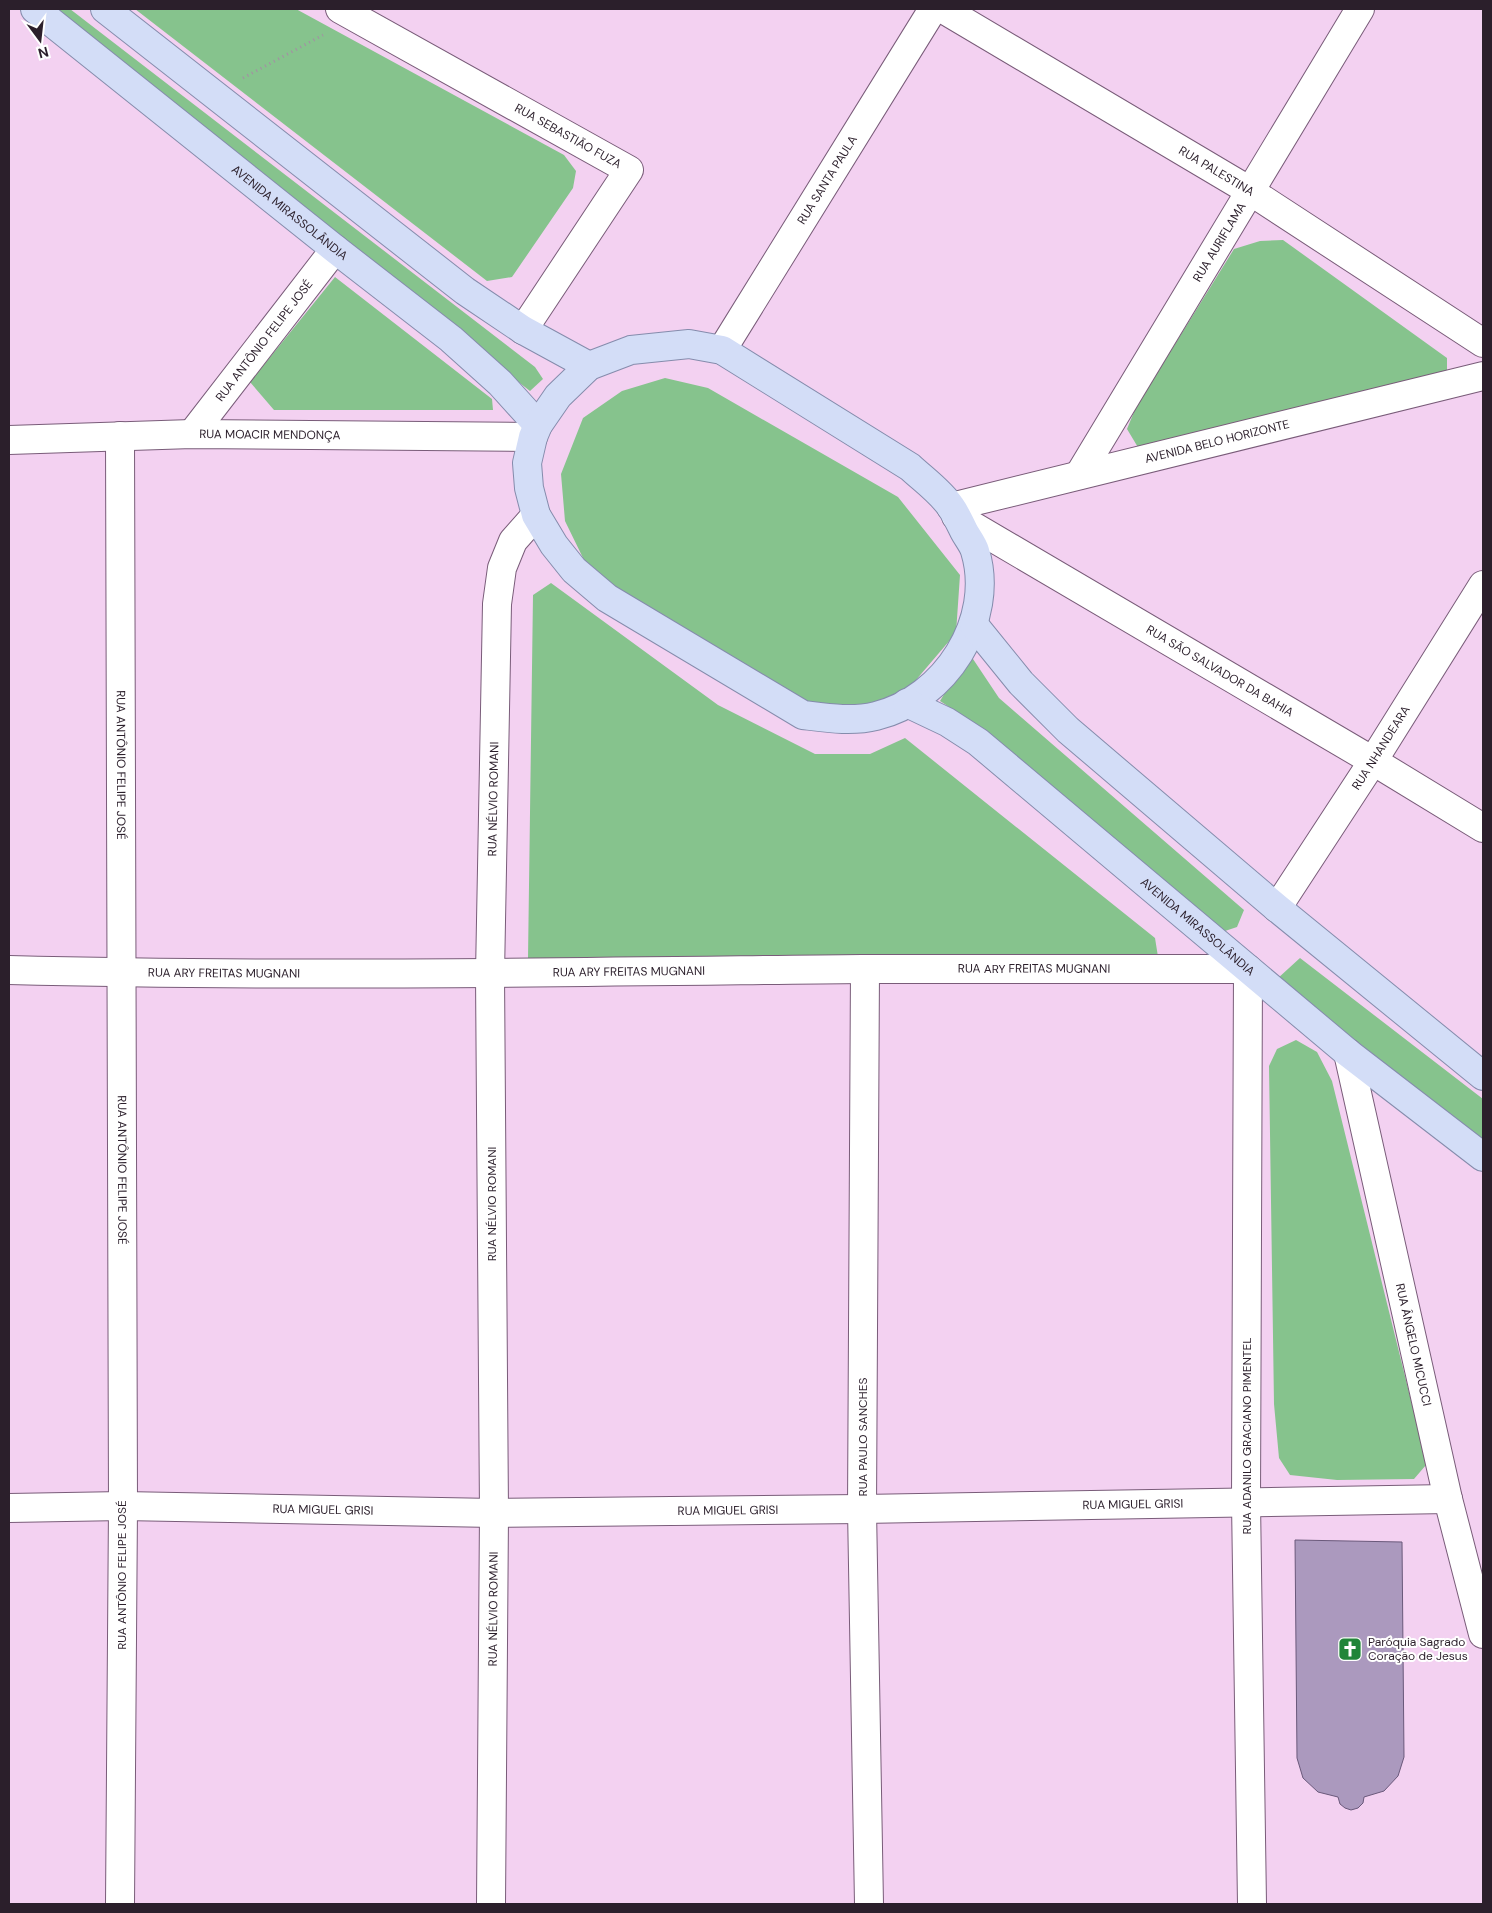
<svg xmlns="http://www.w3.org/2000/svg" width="1492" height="1913" viewBox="0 0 1492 1913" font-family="'DM Sans',sans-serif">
<rect width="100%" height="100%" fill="#f3d1f1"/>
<path fill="#86c38d" d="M 43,9 L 70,9 L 535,367 L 543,379 L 530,391 Z
M 135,9 L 296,9 L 564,155 L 576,171 L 573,188 L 512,277 L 487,281 Z
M 1283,240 L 1447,358 L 1447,378 L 1139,449 L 1127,429 L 1136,407 L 1234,249 L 1260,241 Z
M 335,277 L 492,399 L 493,410 L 274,410 L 250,382 Z
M 665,378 L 708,388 L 898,497 L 960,575 L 956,633 L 904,694 L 853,714 L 798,704 L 608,584 L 584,560 L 565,521 L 561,474 L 583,418 L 622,391 Z
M 551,583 L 718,705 L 815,754 L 870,754 L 905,738 L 1155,938 L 1159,963 L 1107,967 L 528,958 L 533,595 Z
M 969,653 L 999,698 L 1244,910 L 1237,927 L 1222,932 L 971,721 L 940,701 Z
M 1300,958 L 1483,1099 L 1483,1140 L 1277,979 Z
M 1296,1040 L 1317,1052 L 1332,1081 L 1423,1449 L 1426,1465 L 1414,1479 L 1337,1480 L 1290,1475 L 1279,1458 L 1274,1404 L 1269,1066 L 1277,1049 Z"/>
<path fill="#ab99be" stroke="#6a597b" d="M 1295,1540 L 1402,1542 L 1404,1757 L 1398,1776 L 1384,1791 L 1364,1797 L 1363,1803 L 1358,1808 L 1351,1810 L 1345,1808 L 1340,1804 L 1338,1797 L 1318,1792 L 1303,1778 L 1297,1758 Z"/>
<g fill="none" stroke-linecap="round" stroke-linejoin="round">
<g stroke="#795c79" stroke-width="30">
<g id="minor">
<path id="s1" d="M 340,9 L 629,170 L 523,330"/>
<path id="s2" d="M 943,9 L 1250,191 L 1483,343"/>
<path id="s3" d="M 722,350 L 933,9"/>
<path id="s4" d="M 192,434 L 335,249"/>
<path id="s5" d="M 120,436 L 123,1506 L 120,1904"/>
<path id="s6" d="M 9,440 L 192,434 L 533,437"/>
<path id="s7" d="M 1079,475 L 1360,9"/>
<path id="s8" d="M 951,507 L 1483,376"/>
<path id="s9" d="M 956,516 L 1373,761 L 1483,828"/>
<path id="s10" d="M 1277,908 L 1373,761 L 1483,585"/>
<path d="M 865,969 L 862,1509 L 869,1904"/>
<path id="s11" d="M 9,970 C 293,977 578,972 862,969 C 991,968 1120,969 1248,969 L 1246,1502 L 1252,1904"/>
<path id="s12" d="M 1348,1053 L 1448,1499 L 1483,1634"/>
<path id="s13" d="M 9,1508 L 123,1506 L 494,1513 L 862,1509 L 1448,1499"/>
<path id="s14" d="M 491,1904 L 494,1513 L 490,974 L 497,604 L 502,568 L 513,541 L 536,515"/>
</g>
</g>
<g stroke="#858cac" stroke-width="30">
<g id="major">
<path id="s15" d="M 35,9 L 335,249 L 451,339 L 500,383 L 538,425"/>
<path d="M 105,9 L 465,291 L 523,330 L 589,366"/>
<path d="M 689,344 L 722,350 L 910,467 C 924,480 941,492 951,507 C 956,514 960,523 964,531 C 967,537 973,544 975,551 C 996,620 945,699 876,716 C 852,722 827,718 803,715 L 607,598 L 574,570 L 554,545 L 536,515 L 529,488 L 527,463 L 533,437 L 538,425 L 558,396 L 589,366 L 631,350 Z"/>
<path d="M 974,625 L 1021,683 L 1068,730 L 1277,908 L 1483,1076"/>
<path id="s16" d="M 907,703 L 947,722 L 978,742 L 1348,1053 L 1483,1157"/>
</g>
</g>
<path stroke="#a68ca5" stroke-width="3" stroke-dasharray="1 4" stroke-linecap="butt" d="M 243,78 L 323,35"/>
<use href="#minor" stroke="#fff" stroke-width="28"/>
<use href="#major" stroke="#d3ddf7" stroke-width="28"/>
</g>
<defs>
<g id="church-square" transform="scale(1.25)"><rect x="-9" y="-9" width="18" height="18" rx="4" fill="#218539" stroke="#fff"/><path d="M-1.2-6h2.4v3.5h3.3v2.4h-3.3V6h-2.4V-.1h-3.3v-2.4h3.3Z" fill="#fff"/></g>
</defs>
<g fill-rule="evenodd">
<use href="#church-square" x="1350" y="1649"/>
</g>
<g text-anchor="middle" stroke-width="4" stroke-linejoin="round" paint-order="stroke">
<g font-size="12" fill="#2b1f2b" stroke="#fff">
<text dy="4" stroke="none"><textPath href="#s1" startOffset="261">RUA SEBASTIÃO FUZA</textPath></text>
<text dy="4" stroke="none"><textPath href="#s2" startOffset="318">RUA PALESTINA</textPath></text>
<text dy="4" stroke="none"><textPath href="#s3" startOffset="200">RUA SANTA PAULA</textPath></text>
<text dy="4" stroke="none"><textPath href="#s15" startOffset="326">AVENIDA MIRASSOLÂNDIA</textPath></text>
<text dy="4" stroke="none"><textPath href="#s7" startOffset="272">RUA AURIFLAMA</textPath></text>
<text dy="4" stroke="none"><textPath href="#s4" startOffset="118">RUA ANTÔNIO FELIPE JOSÉ</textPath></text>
<text dy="4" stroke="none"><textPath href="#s6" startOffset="261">RUA MOACIR MENDONÇA</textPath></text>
<text dy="4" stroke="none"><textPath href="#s8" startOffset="274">AVENIDA BELO HORIZONTE</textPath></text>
<text dy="4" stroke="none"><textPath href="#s9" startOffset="306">RUA SÃO SALVADOR DA BAHIA</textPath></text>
<text dy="4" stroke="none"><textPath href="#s10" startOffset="191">RUA NHANDEARA</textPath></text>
<text dy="4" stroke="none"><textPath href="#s5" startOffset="329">RUA ANTÔNIO FELIPE JOSÉ</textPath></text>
<text dy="4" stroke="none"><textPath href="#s14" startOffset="1105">RUA NÉLVIO ROMANI</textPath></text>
<text dy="4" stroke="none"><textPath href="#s16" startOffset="368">AVENIDA MIRASSOLÂNDIA</textPath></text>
<text dy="4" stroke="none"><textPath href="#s11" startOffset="1025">RUA ARY FREITAS MUGNANI</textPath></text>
<text dy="4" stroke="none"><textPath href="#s11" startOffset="620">RUA ARY FREITAS MUGNANI</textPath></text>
<text dy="4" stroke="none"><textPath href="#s11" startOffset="215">RUA ARY FREITAS MUGNANI</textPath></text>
<text dy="4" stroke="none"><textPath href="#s5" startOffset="734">RUA ANTÔNIO FELIPE JOSÉ</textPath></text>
<text transform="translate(492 1204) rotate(-90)" y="4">RUA NÉLVIO ROMANI</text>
<text dy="4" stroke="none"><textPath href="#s12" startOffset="299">RUA ÂNGELO MICUCCI</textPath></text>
<text transform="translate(1247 1436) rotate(-90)" y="4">RUA ADANILO GRACIANO PIMENTEL</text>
<text transform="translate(863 1437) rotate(-90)" y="4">RUA PAULO SANCHES</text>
<text dy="4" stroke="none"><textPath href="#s13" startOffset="1124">RUA MIGUEL GRISI</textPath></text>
<text dy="4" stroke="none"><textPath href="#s13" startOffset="314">RUA MIGUEL GRISI</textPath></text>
<text dy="4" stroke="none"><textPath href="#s13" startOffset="719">RUA MIGUEL GRISI</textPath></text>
<text transform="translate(122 1575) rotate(-90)" y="4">RUA ANTÔNIO FELIPE JOSÉ</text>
<text dy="4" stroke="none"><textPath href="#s14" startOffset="295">RUA NÉLVIO ROMANI</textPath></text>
</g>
<g font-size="12" fill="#2b1f2b" stroke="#fff" text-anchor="start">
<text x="1368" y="1646">Paróquia Sagrado<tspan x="1368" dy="14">Coração de Jesus</tspan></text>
</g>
</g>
<rect width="1492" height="1913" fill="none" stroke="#2b1f2b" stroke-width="20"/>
<g transform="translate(40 40) rotate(165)" stroke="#ffffff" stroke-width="4" paint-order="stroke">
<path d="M0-4L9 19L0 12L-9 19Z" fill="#2b1f2b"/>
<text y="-8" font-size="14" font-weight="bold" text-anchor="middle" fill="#2b1f2b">N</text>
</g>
</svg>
